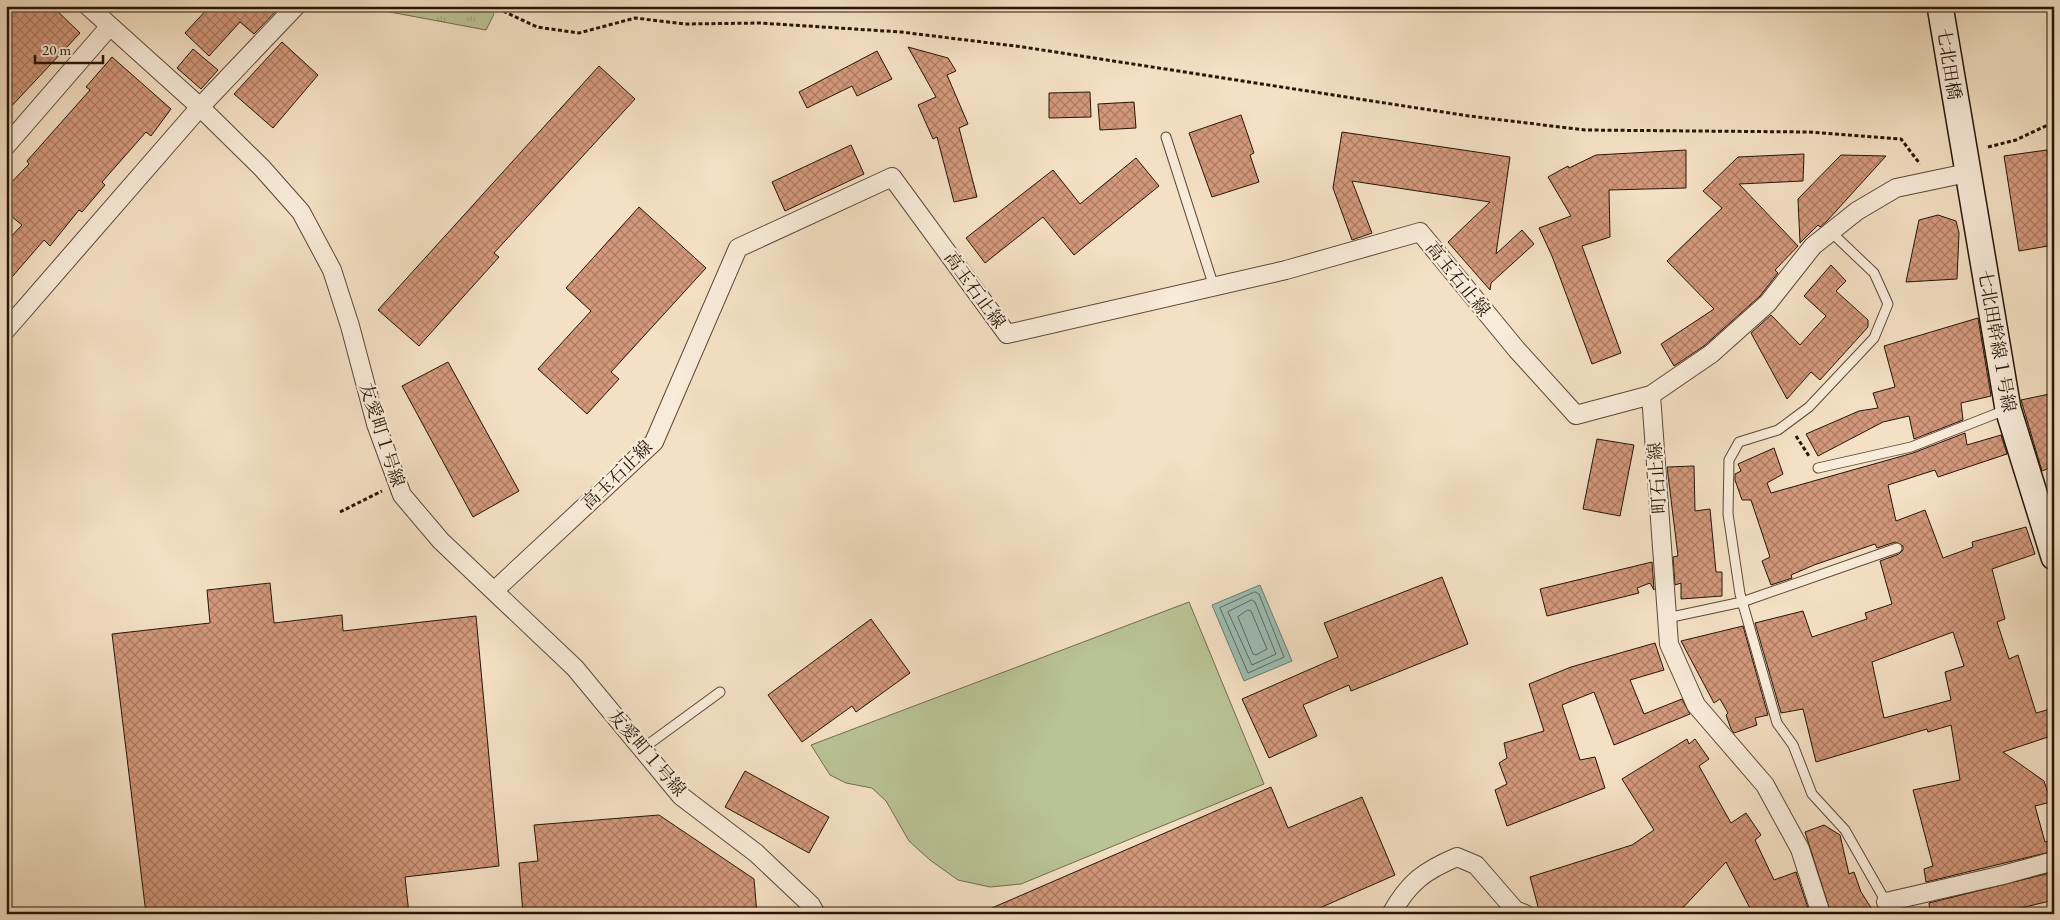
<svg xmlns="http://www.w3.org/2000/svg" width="2060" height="920" viewBox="0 0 2060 920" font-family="'EB Garamond','Noto Serif JP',serif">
<defs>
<pattern id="park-tufts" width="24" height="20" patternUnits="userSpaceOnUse" patternTransform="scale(1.25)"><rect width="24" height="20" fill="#b9c396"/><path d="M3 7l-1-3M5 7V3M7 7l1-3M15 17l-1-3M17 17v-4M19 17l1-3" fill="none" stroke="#9fa780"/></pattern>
<pattern id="building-cross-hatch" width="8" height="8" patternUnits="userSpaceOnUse" patternTransform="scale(1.25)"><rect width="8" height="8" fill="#d3987b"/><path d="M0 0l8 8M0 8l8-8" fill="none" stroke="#ab7b63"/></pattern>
</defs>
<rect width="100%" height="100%" fill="#f4e0c4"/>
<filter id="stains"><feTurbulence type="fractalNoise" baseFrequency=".004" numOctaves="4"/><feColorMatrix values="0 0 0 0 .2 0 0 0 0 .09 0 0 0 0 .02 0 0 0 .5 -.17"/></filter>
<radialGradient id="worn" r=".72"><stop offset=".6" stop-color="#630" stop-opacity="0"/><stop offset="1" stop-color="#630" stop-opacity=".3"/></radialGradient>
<path fill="#b9c396" stroke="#706c4e" d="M 1189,602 L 1264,784 L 1021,884 L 990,887 L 958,880 L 930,860 L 909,841 L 886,801 L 872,788 L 846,783 L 830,775 L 811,745 Z"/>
<path fill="url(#park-tufts)" stroke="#706c4e" d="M 358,6 L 486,6 L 494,14 L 486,30 Z"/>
<path fill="#9cbdb3" stroke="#6d7a6e" d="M 1260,585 L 1292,661 L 1244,681 L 1212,605 Z"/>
<path fill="#f4e0c4" d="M 1907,6 L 1972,6 L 1973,9 L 1907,10 Z"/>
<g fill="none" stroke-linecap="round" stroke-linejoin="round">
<path stroke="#61695c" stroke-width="1" d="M 1255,592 L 1259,594 L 1284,657 L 1248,673 L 1220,608 Z
M 1252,600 L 1255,602 L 1276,654 L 1252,665 L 1228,612 Z
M 1248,610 L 1251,611 L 1267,649 L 1256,655 L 1253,654 L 1238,617 Z"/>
</g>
<path fill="url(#building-cross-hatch)" stroke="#261506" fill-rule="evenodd" d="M 6,6 L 52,6 L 80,33 L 6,112 Z
M 210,6 L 281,6 L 254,34 L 240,22 L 209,56 L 185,33 Z
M 282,42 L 318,75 L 273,128 L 234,94 Z
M 908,47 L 948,58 L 956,71 L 947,75 L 968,124 L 959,128 L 977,197 L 954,202 L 937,137 L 933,139 L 918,105 L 936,97 Z
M 193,49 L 218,70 L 201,89 L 177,68 Z
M 877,51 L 892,79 L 857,96 L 852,86 L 807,108 L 799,92 Z
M 112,57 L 171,109 L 151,136 L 146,132 L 102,182 L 105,185 L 82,212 L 79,210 L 50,246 L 44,240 L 6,284 L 6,242 L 22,225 L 6,212 L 6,188 L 29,164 L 27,161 L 90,90 L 86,87 Z
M 599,66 L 635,99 L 494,253 L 499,257 L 419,346 L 378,310 Z
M 1090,92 L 1091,117 L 1049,118 L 1049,93 Z
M 1134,102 L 1136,128 L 1100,130 L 1098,104 Z
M 1241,115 L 1254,153 L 1250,155 L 1259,182 L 1212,197 L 1189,133 Z
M 1342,132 L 1510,157 L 1496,254 L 1522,230 L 1534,244 L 1491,283 L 1490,290 L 1448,242 L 1490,202 L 1352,181 L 1372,233 L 1352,240 L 1333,188 Z
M 851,145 L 864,174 L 785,211 L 772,182 Z
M 1686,150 L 1686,188 L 1609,190 L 1610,237 L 1582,246 L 1621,353 L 1592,364 L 1552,256 L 1539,228 L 1571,216 L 1548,177 L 1568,166 L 1569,168 L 1596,155 Z
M 2047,150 L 2051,166 L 2054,165 L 2054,245 L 2019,251 L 2004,156 Z
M 1804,154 L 1803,181 L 1739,184 L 1798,246 L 1775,270 L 1778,273 L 1760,296 L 1704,346 L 1674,366 L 1661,344 L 1714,309 L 1667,261 L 1722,208 L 1703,191 L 1738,157 Z
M 1841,155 L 1886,156 L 1827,221 L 1820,227 L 1818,225 L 1800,243 L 1798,199 Z
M 1136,158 L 1159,186 L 1074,255 L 1043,217 L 985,263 L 966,238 L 1053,170 L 1080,204 Z
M 639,207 L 706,268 L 611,372 L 619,379 L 587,414 L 538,369 L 591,311 L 566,288 Z
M 1938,215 L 1956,221 L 1959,233 L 1957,279 L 1906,282 L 1919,220 Z
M 1831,265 L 1846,281 L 1836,291 L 1868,320 L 1868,327 L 1820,380 L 1811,372 L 1787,399 L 1751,333 L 1771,315 L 1800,345 L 1826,316 L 1804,296 Z
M 1978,318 L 1991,396 L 1961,403 L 1963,420 L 1914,439 L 1909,416 L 1883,422 L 1818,456 L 1806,434 L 1859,411 L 1878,408 L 1873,393 L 1895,387 L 1884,346 Z
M 448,362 L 519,491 L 473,517 L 402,386 Z
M 2054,393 L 2054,466 L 2042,471 L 2021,400 Z
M 1965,433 L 1967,445 L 2001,435 L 2007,454 L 1938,477 L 1935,470 L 1888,485 L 1896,521 L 1925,510 L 1943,558 L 1973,547 L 1972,542 L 2026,527 L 2035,554 L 1992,569 L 2005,619 L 1997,622 L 2009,659 L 2018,655 L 2036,713 L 2054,708 L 2054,735 L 2003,752 L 2044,781 L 2051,802 L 2035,806 L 2045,842 L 2054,840 L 2054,851 L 1926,882 L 1924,869 L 1933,866 L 1913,790 L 1960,780 L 1951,725 L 1928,732 L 1927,729 L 1816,762 L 1803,709 L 1781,713 L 1755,623 L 1803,611 L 1812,637 L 1867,619 L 1865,613 L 1892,604 L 1880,561 L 1899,554 L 1903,550 L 1903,546 L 1895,542 L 1877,548 L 1875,544 L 1814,565 L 1791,575 L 1792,578 L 1771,585 L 1762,561 L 1770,557 L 1751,500 L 1742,500 L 1735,480 L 1735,474 L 1741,471 L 1738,464 L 1774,448 L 1783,474 L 1767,483 L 1771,493 L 1913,453 ZM 1953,632 L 1964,666 L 1945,672 L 1951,700 L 1884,718 L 1872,662 Z
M 1597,439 L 1634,445 L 1620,516 L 1583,509 Z
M 1694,466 L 1695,511 L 1710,509 L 1716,572 L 1722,572 L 1722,596 L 1681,599 L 1681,583 L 1675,585 L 1673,557 L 1678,556 L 1667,467 Z
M 1652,562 L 1654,590 L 1650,583 L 1637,588 L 1639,593 L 1547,616 L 1540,589 Z
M 1442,577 L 1468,644 L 1351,691 L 1349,685 L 1303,705 L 1317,736 L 1269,758 L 1242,699 L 1338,657 L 1324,623 Z
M 270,583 L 274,623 L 342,615 L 343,631 L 476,616 L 499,866 L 405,877 L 409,914 L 146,914 L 112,634 L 210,623 L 207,590 Z
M 871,619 L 910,673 L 856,712 L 852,706 L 802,742 L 768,695 Z
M 1743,626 L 1768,715 L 1755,718 L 1757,725 L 1734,733 L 1731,729 L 1726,715 L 1728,713 L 1720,699 L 1714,703 L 1681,641 Z
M 1655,643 L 1664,670 L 1630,680 L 1644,714 L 1682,699 L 1690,714 L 1614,745 L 1594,692 L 1562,705 L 1580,760 L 1595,757 L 1605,788 L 1507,826 L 1495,790 L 1507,784 L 1499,763 L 1507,758 L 1504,743 L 1544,731 L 1529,684 L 1571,667 Z
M 1687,739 L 1689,744 L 1695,739 L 1709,759 L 1699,766 L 1731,823 L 1746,813 L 1761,835 L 1755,840 L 1774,880 L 1796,872 L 1810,914 L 1753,914 L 1726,862 L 1677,914 L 1540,914 L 1530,877 L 1632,845 L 1654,830 L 1622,779 Z
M 745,771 L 829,817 L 809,853 L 725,807 Z
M 1271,787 L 1288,828 L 1362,797 L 1395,875 L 1306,914 L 978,914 Z
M 659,815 L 754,879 L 757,914 L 523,914 L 519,863 L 538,861 L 534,825 Z
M 1824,825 L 1840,835 L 1849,874 L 1854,872 L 1861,892 L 1875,914 L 1831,914 L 1805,832 Z
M 2054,872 L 2054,900 L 1996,914 L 1930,914 L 1929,903 Z"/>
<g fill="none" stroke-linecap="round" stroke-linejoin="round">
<g stroke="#5a4836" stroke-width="11">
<path id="lane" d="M 1166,137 L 1214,287
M 1831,232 L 1874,273 L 1888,304 L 1874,338 L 1809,407 L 1778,430 L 1739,442 L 1729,460 L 1728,514 L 1740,594 L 1777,723 L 1793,745 L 1812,794 L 1845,830 L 1886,902 L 1897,914
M 1818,468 L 1911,447 L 2008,409
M 1667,618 L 1742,602 L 1897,548
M 642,749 L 720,692"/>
</g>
<g stroke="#5a4836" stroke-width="20">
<path id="street" d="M 88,6 L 200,107 L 262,168 L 301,212 L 332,270 L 350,326 L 376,424 L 402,495 L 441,541 L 575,668 L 681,796 L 756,853 L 811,905 L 816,914
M 6,146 L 110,26
M 6,330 L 200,107 L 296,6
M 495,590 L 654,442 L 738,248 L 892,177 L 1007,334 L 1286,270 L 1420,232 L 1517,350 L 1576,415 L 1651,395
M 1886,902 L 2003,875 L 2054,861
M 1391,914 C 1409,882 1424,871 1457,857 L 1476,865 L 1515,910 L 1525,914
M 1821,914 L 1800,849 L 1765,785 L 1696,705 L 1669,644 L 1651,395 L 1711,354 L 1768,303 L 1813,246 L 1857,211 L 1896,188 L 1967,173"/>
</g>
<g stroke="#261506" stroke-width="28">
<path id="secondary" d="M 1940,6 L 2008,409 L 2054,557"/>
</g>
<path stroke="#261506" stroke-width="3" stroke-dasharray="4 2.5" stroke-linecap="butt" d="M 499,6 L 505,12 L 537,27 L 579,33 L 635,18 L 685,24 L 760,23 L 901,32 L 1023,47 L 1469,116 L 1585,130 L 1809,132 L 1901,139 L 1920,164
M 2054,65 L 2049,68 L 2054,99
M 1988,147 L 2016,140 L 2054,122
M 1796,436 L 1809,456
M 340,512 L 382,491"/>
<use href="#lane" stroke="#f8ebd9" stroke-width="9"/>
<use href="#street" stroke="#f8ebd9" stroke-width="18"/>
<use href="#secondary" stroke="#f8ebd9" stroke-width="25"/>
</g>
<g text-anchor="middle" stroke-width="4.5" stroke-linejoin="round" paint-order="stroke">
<g font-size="18" fill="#261506" stroke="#f8ebd9">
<text transform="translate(1949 64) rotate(81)" y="6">七北田橋</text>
<text transform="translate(1458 279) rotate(51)" y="6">高玉石止線</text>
<text transform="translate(975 290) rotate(54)" y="6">高玉石止線</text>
<text transform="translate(1997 341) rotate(80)" y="6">七北田幹線１号線</text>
<text transform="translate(382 435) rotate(72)" y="6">友愛町１号線</text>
<text transform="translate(617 475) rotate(-44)" y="6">高玉石止線</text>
<text transform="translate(1657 478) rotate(-94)" y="6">町石止線</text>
<text transform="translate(647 753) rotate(49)" y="6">友愛町１号線</text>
</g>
</g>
<rect width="2060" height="920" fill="none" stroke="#f4e0c4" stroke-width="25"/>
<rect x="8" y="8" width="2045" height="905" fill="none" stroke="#261506" stroke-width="2.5"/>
<rect x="12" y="12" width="2035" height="895" fill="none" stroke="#261506"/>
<path d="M35 55v8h68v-8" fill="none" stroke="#261506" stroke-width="2.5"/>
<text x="42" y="55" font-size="15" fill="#261506" stroke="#f8ebd9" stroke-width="4" paint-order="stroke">20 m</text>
<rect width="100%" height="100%" filter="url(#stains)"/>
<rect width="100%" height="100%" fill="url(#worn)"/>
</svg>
